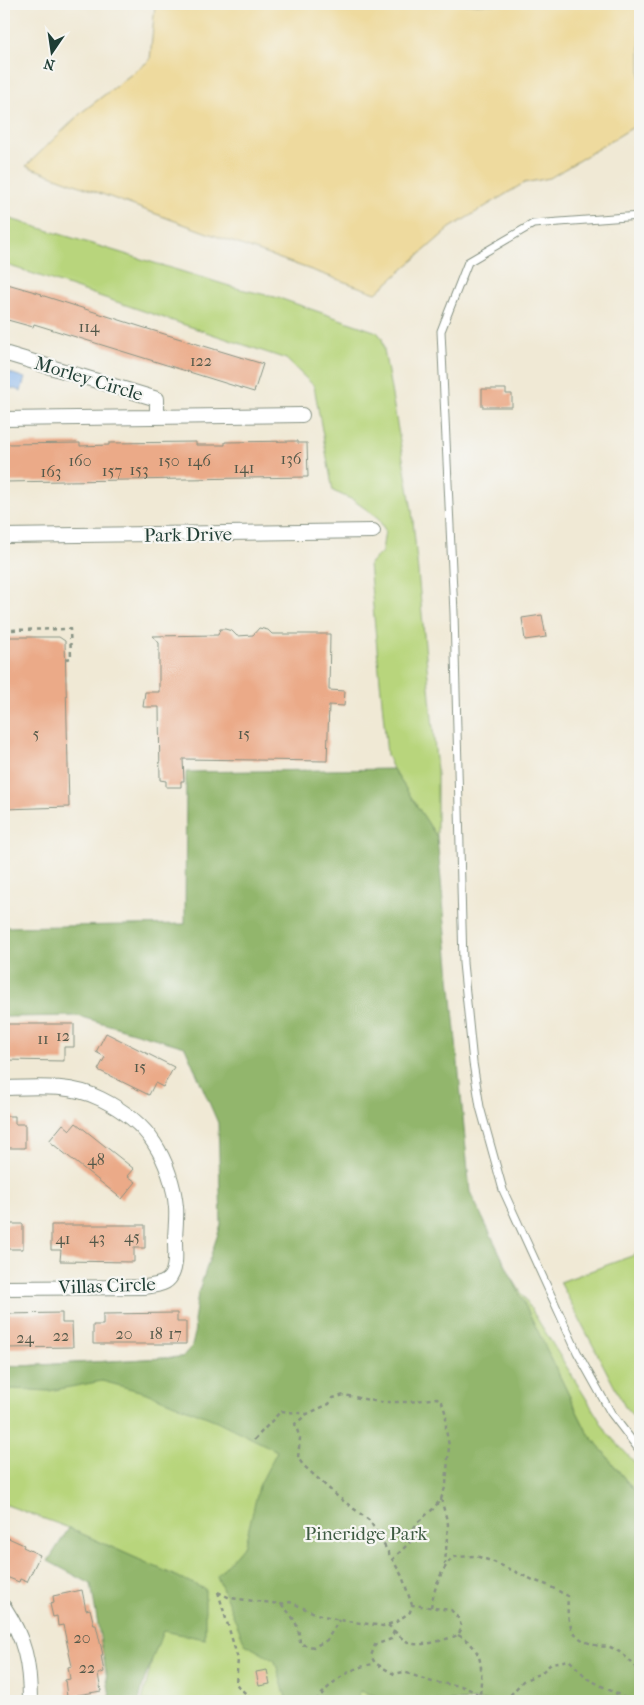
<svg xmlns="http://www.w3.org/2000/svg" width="644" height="1705" viewBox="0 0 644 1705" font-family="'IM FELL French Canon',serif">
<rect width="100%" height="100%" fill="#f6f6f2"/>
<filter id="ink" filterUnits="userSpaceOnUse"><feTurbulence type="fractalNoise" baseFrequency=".02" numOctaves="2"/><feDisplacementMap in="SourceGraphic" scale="10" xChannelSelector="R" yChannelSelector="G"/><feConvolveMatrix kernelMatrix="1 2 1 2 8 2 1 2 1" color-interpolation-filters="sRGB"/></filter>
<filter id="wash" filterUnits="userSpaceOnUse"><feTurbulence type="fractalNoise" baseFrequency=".0096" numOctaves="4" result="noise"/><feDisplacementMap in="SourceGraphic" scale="20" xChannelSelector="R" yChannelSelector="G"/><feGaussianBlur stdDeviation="1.12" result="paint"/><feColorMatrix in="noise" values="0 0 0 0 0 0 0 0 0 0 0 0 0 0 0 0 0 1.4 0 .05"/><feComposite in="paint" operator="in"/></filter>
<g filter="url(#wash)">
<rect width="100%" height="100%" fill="#f0e9d5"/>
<path fill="#b8d57c" stroke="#6c8958" d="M 4,217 L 236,288 L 279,298 L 377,332 L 382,338 L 412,510 L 437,770 L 437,837 L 393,769 L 387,755 L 369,564 L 382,552 L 385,530 L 377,517 L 353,500 L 333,491 L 314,386 L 286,359 L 4,264 Z
M 640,1253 L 640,1423 L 625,1407 L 560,1282 Z
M 509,1273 L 608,1434 L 640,1468 L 640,1498 L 586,1430 Z
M 182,1357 L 640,1701 L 142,1701 L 173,1575 L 69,1528 L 4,1504 L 4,1367 Z"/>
<path fill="#92b66c" stroke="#587a50" d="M 393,769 L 437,837 L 470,1192 L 586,1430 L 640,1498 L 640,1701 L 393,1701 L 360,1691 L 357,1701 L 287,1701 L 275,1661 L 245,1644 L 217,1576 L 245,1544 L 259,1486 L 277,1451 L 217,1421 L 147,1393 L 102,1381 L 49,1391 L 12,1389 L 4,1392 L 4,1367 L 182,1357 L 192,1346 L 195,1333 L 194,1321 L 198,1293 L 221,1225 L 218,1123 L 185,1047 L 78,1016 L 4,1017 L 4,927 L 185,924 L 186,772 Z
M 69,1528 L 205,1589 L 205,1639 L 163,1631 L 144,1681 L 139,1701 L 109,1701 L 110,1696 L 91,1584 L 48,1561 Z"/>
<path fill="#eeda9e" stroke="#868c69" d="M 155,4 L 640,4 L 640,123 L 550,178 L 524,183 L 450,228 L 376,293 L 213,235 L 26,166 L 82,112 L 150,60 Z"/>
<path fill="#81b1ec" stroke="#507790" d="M 4,34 L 7,51 L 5,88 L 4,91 Z
M 4,371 L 25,378 L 21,391 L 4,386 Z"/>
<g id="blocks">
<path fill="#ebaa88" d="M 4,283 L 42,294 L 41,295 L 148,329 L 263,364 L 254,392 L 34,324 L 33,327 L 4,319 Z
M 482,389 L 506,389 L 506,394 L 512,394 L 512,407 L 482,407 Z
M 298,441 L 298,443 L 307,443 L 308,477 L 4,482 L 4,447 L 7,447 L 7,444 L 80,443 L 80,446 L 109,445 L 109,443 L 196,442 L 196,445 L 225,445 L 225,442 Z
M 542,615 L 546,637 L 525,640 L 522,618 Z
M 259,628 L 268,630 L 272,634 L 330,634 L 329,690 L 345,691 L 344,706 L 329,705 L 327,761 L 183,759 L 184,781 L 181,781 L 181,787 L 166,787 L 166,781 L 160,780 L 159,707 L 143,707 L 145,692 L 159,692 L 159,643 L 153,636 L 218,635 L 220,629 L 225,629 L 232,631 L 237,636 L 253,635 Z
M 8,637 L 59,637 L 65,641 L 69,807 L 4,809 L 4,639 Z
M 4,1024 L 74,1024 L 74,1047 L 64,1047 L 64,1061 L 7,1060 L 8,1046 L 4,1046 Z
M 106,1033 L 174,1067 L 163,1087 L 155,1083 L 149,1095 L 98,1070 L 105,1057 L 96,1052 Z
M 4,1116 L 15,1116 L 15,1124 L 25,1124 L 25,1148 L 4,1148 Z
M 76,1123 L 134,1169 L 128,1176 L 136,1182 L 122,1199 L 49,1141 L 63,1124 L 70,1130 Z
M 4,1224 L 23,1224 L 23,1249 L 4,1249 Z
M 51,1225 L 145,1225 L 145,1248 L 134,1248 L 134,1262 L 60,1261 L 61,1250 L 51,1250 Z
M 62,1313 L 62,1323 L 72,1323 L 73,1347 L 4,1348 L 4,1314 Z
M 177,1313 L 177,1322 L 186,1322 L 186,1344 L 93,1344 L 93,1325 L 103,1325 L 103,1314 Z
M 4,1536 L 24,1545 L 23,1547 L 40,1555 L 27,1582 L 20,1579 L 19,1582 L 4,1576 Z
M 82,1590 L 86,1610 L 90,1609 L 94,1625 L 96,1625 L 103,1655 L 101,1655 L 104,1672 L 98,1674 L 101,1691 L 67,1697 L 65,1680 L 70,1679 L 68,1667 L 72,1666 L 63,1625 L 58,1626 L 57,1616 L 53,1617 L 50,1604 L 54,1603 L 53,1596 Z
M 267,1670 L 270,1684 L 259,1686 L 256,1672 Z"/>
</g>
</g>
<g filter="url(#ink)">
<use href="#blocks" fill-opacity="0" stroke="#889384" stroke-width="1"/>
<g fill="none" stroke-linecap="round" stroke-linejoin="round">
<g stroke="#889384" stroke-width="9">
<path id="service" d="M 640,216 L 533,224 L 468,262 L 441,331 L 454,613 L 463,963 L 473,1063 L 480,1107 L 503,1190 L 577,1352 L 611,1413 L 640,1451"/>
</g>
<g stroke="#889384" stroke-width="16">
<path id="minor" d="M 4,353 L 157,399 L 157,417
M 4,419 L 302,415
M 4,536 L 373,531
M 4,1088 C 36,1087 72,1084 101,1099 C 121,1109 142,1124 154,1143 C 166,1161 174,1185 176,1207 C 177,1219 175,1230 175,1242 C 175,1253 177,1266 171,1276 C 166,1285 155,1285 145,1287 L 4,1288
M 4,1607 C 25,1639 30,1664 30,1701"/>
</g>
<path stroke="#889384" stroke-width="2.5" stroke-dasharray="4 4" stroke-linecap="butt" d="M 4,630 L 70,629 L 71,658 L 66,659
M 254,1440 L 281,1411 L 307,1414
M 441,1499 L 448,1524 L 445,1564
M 218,1592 L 230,1598 L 281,1604 L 290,1602 L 317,1614 L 339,1620 L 383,1626 L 396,1622 L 410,1612 L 412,1605 L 402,1576 L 370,1521 L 337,1496 L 303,1465 L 298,1458 L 300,1438 L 295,1424 L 307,1414 L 329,1404 L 333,1398 L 344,1395 L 379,1402 L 409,1402 L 437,1398 L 442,1402 L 446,1415 L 446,1430 L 449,1446 L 446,1485 L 441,1499 L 433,1509 L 418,1522 L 412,1531 L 410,1542 L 392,1560
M 218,1592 L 238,1659 L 236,1684 L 253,1701
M 281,1604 C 294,1618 299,1624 300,1644 L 314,1647 L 327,1640 L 339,1620
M 431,1607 C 434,1589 440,1571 453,1557 L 476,1556 L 494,1562 L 533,1580 L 547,1585 L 568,1596 C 566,1622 570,1640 599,1646 C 602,1647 607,1646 610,1647 C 623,1652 631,1662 640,1672
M 388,1625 C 396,1632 403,1642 414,1644 C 424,1646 448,1639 458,1635 L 462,1628 L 458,1618 L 451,1610 L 412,1605
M 394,1631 L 391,1639 L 375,1645 L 371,1656 L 375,1663 L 394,1674 L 404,1672 L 432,1682 L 461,1686 L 473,1691 L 486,1700 L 493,1701
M 458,1635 C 485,1649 482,1668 480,1696 L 485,1701
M 316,1701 C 331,1682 350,1667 374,1664
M 505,1701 L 523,1681 L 541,1673 L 552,1663 L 569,1660 L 588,1679 L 631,1701"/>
<use href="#service" stroke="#fff" stroke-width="7"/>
<use href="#minor" stroke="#fff" stroke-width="14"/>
</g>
</g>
<g text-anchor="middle" stroke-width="4.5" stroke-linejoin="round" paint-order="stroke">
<g font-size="16" fill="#525849">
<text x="89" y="332">114</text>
<text x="201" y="366">122</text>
<text x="291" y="464">136</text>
<text x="80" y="466">160</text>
<text x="169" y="466">150</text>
<text x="199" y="466">146</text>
<text x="244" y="473">141</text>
<text x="139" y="475">153</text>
<text x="112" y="476">157</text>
<text x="51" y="477">163</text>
<text x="36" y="739">5</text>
<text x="244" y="739">15</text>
<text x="63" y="1041">12</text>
<text x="43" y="1044">11</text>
<text x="140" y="1072">15</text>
<text x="96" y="1165">48</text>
<text x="132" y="1242">45</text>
<text x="97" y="1243">43</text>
<text x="63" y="1244">41</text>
<text x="124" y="1339">20</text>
<text x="156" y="1339">18</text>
<text x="175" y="1339">17</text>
<text x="61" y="1341">22</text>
<text x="25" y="1343">24</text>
<text x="82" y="1643">20</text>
<text x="87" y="1673">22</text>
</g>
<g font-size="19" fill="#1f3d34" stroke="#f6f6f2">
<text transform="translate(89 378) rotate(17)" y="7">Morley Circle</text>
<text transform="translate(188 534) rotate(-1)" y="7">Park Drive</text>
<text transform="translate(107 1285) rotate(-2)" y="7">Villas Circle</text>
</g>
<g font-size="19" fill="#3e5b42" stroke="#f6f6f2">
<text x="366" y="1540">Pineridge Park</text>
</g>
</g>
<rect width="644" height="1705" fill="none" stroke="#f6f6f2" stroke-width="20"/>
<g transform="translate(52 52) rotate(193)" stroke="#f6f6f2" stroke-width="4" paint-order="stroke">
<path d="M0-4L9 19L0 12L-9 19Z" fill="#1f3d34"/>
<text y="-8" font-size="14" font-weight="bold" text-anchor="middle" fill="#1f3d34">N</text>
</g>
</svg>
